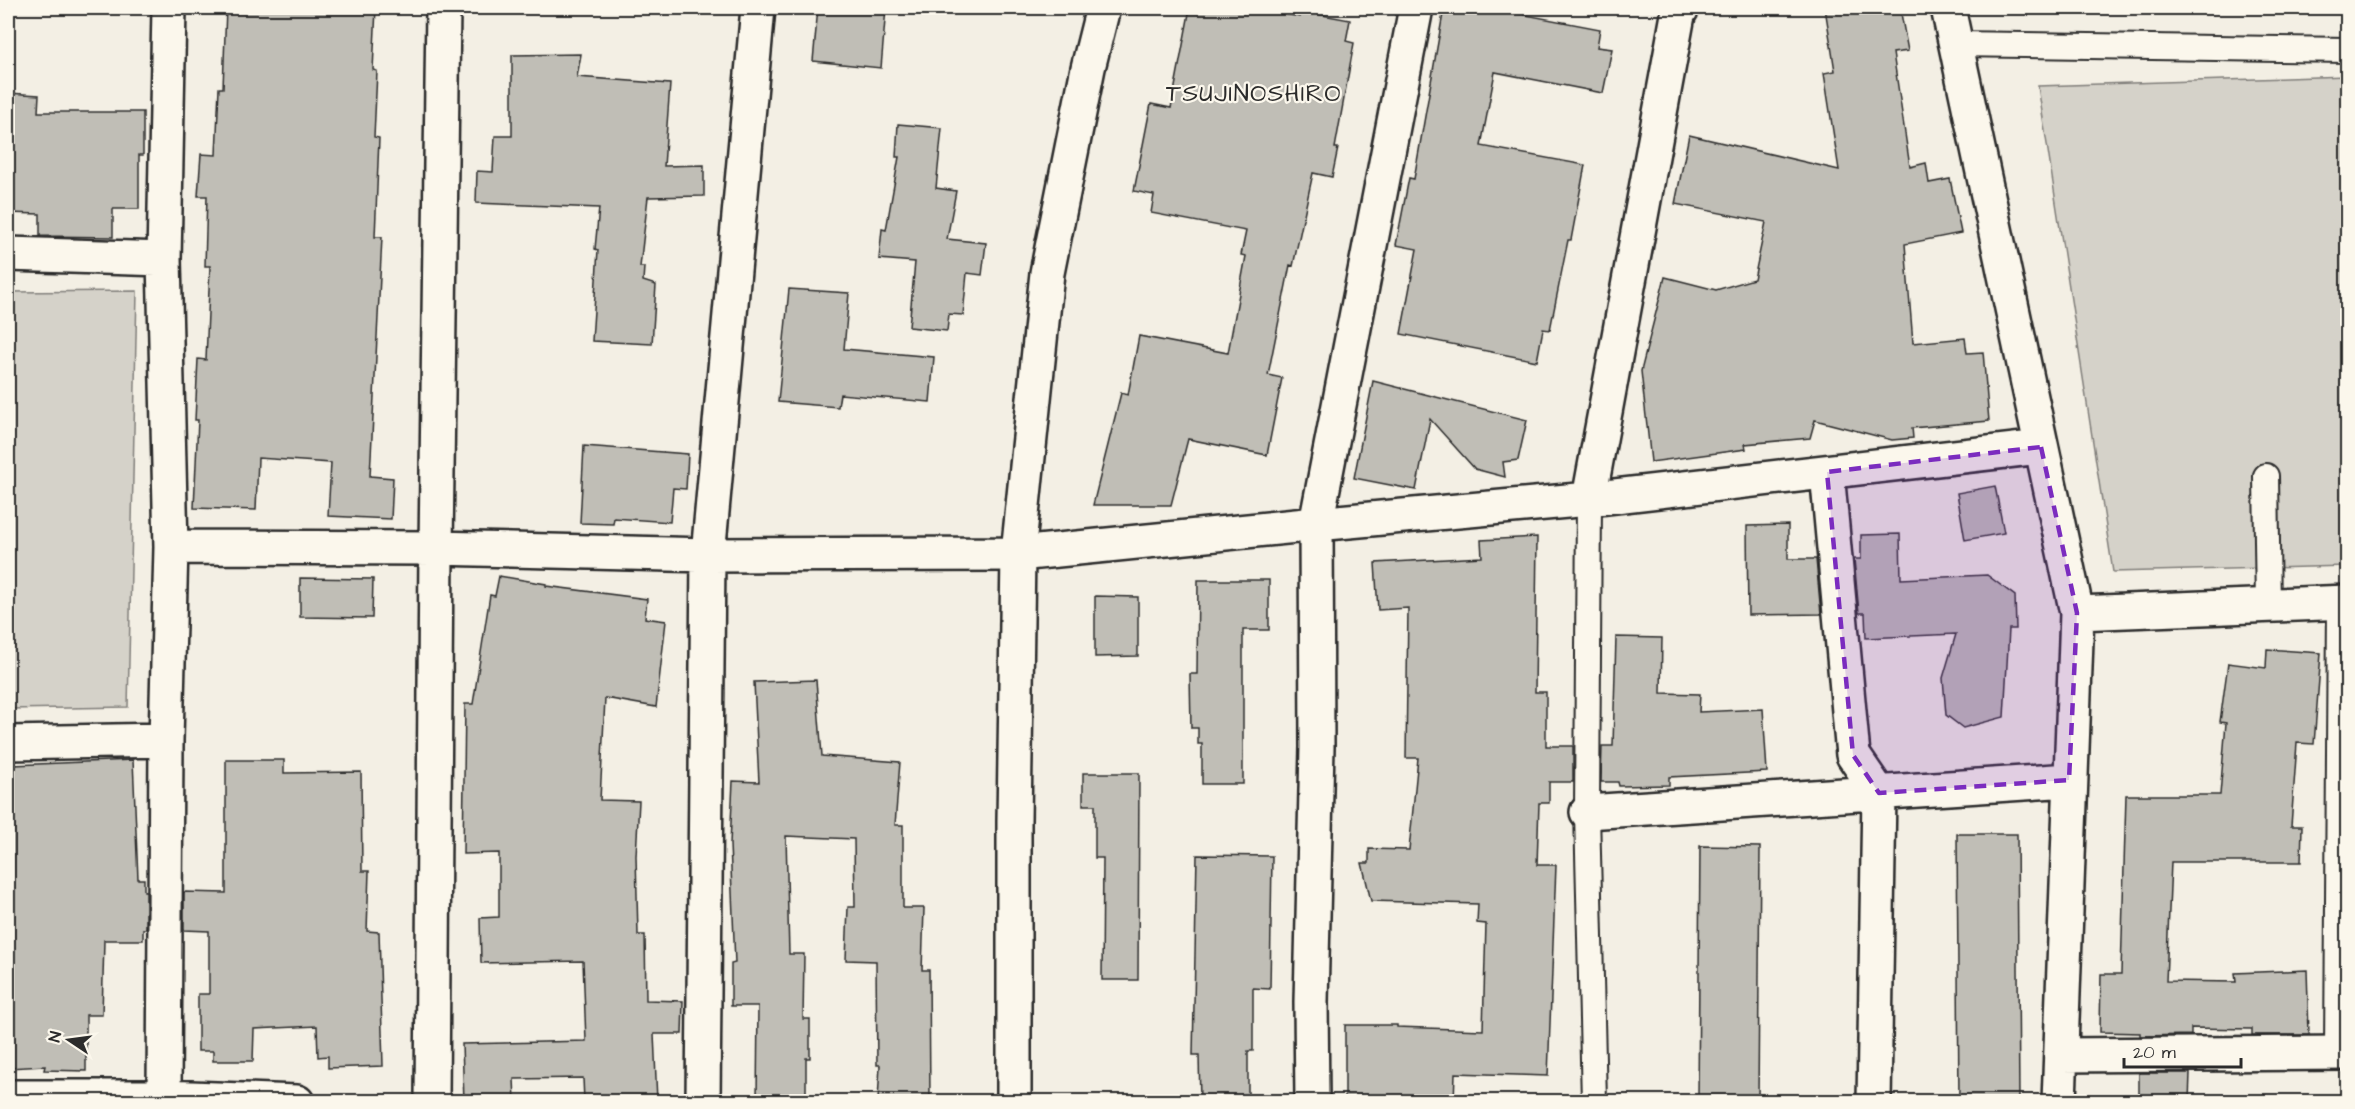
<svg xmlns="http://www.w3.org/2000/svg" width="2355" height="1109" viewBox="0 0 2355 1109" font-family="'Architects Daughter',sans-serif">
<rect width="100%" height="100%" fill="#f3efe4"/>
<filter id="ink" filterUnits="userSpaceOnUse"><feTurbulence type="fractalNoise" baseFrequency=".0167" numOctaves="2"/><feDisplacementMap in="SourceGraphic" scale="12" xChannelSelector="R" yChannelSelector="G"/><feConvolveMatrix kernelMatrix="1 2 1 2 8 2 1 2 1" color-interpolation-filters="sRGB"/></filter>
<g filter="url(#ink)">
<path fill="#d5d2c9" stroke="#807e7a" stroke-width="1.5" d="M 2347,76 L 2347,566 L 2113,572 L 2038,86 Z
M 137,291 L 128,707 L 8,709 L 8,292 Z"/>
<path fill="#c0beb6" stroke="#2b2b2b" stroke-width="1.5" d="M 226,8 L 376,8 L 373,70 L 377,71 L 374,137 L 379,138 L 375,237 L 382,237 L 370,476 L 393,478 L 391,519 L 328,516 L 331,463 L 258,458 L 256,510 L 194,508 L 198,420 L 195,420 L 198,359 L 206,360 L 210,266 L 205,266 L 207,196 L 198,196 L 201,154 L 216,155 L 219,88 L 223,88 Z
M 818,8 L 886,8 L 881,68 L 813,61 Z
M 1190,8 L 1250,8 L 1300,17 L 1301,11 L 1350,20 L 1346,41 L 1354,43 L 1335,148 L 1338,148 L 1332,177 L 1313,173 L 1293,266 L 1290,265 L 1268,375 L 1282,378 L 1267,455 L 1188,439 L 1171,505 L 1093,505 L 1121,393 L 1128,395 L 1139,336 L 1228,353 L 1246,256 L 1241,255 L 1246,231 L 1151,213 L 1154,195 L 1134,191 L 1151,104 L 1171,108 Z
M 1444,8 L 1490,8 L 1600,29 L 1597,47 L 1612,49 L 1603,93 L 1495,72 L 1481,146 L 1585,165 L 1571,240 L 1568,240 L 1550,330 L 1543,329 L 1537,361 L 1401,334 L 1417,249 L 1396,245 L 1409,178 L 1414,179 Z
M 1825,8 L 1900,8 L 1908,51 L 1893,53 L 1910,167 L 1926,163 L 1929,183 L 1950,179 L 1961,233 L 1905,244 L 1913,343 L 1965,338 L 1967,353 L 1983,352 L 1989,421 L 1912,428 L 1913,438 L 1892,440 L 1815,420 L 1810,438 L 1745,444 L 1746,449 L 1651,462 L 1641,371 L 1665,277 L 1716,290 L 1754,279 L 1766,222 L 1675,204 L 1689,135 L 1839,170 L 1824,73 L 1835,71 Z
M 581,54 L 577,77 L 670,84 L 664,166 L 704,165 L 704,196 L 648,197 L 640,267 L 644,267 L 643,281 L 656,285 L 652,344 L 592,341 L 598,250 L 595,249 L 599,208 L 476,203 L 477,171 L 493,172 L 495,136 L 512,136 L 512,55 Z
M 8,93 L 39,95 L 38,112 L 143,112 L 143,155 L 139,155 L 139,209 L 113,209 L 113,237 L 40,236 L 40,214 L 8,213 Z
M 898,124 L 942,128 L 936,188 L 956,191 L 947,239 L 986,243 L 982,275 L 967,273 L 963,315 L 949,314 L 947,331 L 909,327 L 915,262 L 879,259 L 882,229 L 886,230 L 899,157 L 896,157 Z
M 789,289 L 849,293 L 844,349 L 934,357 L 930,402 L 840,394 L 838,407 L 778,402 Z
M 1373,381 L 1527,420 L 1518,460 L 1503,462 L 1505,477 L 1475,469 L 1430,419 L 1416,490 L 1354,478 Z
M 584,446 L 688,454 L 686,489 L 673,488 L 670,522 L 614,518 L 613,524 L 580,523 Z
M 1995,486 L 2004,533 L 1965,540 L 1957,493 Z
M 1788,525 L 1788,559 L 1816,559 L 1821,614 L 1748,615 L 1747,526 Z
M 1900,534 L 1901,579 L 1987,575 L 2015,596 L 2016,629 L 2009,629 L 2004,717 L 1963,728 L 1946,715 L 1943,678 L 1956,634 L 1866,638 L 1865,613 L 1859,613 L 1854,559 L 1861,559 L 1861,535 Z
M 1537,537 L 1535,692 L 1546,692 L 1546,746 L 1573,746 L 1573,782 L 1549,782 L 1549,803 L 1539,803 L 1537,865 L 1556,865 L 1548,1076 L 1455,1073 L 1454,1101 L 1345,1101 L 1345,1025 L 1397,1025 L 1397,1027 L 1483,1030 L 1486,924 L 1477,923 L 1478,904 L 1371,901 L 1362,863 L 1369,863 L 1369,849 L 1409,850 L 1418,758 L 1406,758 L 1408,608 L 1378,610 L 1375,563 L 1482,557 L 1481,540 Z
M 499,576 L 546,584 L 546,586 L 647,599 L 645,618 L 666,621 L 656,707 L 605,698 L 600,800 L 639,801 L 636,856 L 638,935 L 645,935 L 646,1000 L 683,1001 L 682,1034 L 654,1034 L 657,1101 L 584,1101 L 583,1078 L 514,1079 L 515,1101 L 464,1101 L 462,1044 L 586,1041 L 583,961 L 481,963 L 480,918 L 499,917 L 499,853 L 463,854 L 465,704 L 473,704 L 490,595 L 495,596 Z
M 300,578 L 373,579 L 372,618 L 300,617 Z
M 1198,580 L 1269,580 L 1269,630 L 1243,630 L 1243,784 L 1202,784 L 1202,744 L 1198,744 L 1198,728 L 1191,728 L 1190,674 L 1197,674 Z
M 1095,596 L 1138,597 L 1138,656 L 1095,657 Z
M 1616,637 L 1662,638 L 1661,693 L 1700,694 L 1699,712 L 1763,709 L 1767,772 L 1669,777 L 1669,785 L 1619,786 L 1618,782 L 1601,782 L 1602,746 L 1613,746 Z
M 2267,649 L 2321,653 L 2314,744 L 2297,743 L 2291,826 L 2302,826 L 2301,862 L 2171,862 L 2166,981 L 2236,982 L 2235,973 L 2307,970 L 2309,1035 L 2252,1035 L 2252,1029 L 2191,1028 L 2191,1035 L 2140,1036 L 2140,1033 L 2100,1032 L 2101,974 L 2121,974 L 2126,795 L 2220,795 L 2226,723 L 2220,722 L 2228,663 L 2266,668 Z
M 816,680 L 822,756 L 900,762 L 895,825 L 903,825 L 903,908 L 924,908 L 922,970 L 929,970 L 930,1101 L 878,1101 L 880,1065 L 877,1065 L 876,961 L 846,960 L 848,907 L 855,907 L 854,839 L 786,836 L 789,954 L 804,954 L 803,1019 L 810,1019 L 810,1058 L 806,1058 L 806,1101 L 757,1101 L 758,1006 L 731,1006 L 731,964 L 735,963 L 730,844 L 733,781 L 759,782 L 754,682 Z
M 133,760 L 138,879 L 144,879 L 144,891 L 146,891 L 146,929 L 143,929 L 143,940 L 104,940 L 102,1015 L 86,1015 L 86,1071 L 44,1070 L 45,1066 L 8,1068 L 8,829 L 11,829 L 13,765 Z
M 226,760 L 284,760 L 284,773 L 361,772 L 362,871 L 369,871 L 367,931 L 379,932 L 383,1066 L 328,1068 L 328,1056 L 318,1057 L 317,1026 L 254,1029 L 253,1061 L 213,1061 L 213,1051 L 198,1051 L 198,994 L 209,994 L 209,931 L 184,930 L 184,892 L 226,893 Z
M 1083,773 L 1139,773 L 1138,980 L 1102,980 L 1103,858 L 1095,858 L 1095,805 L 1083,805 Z
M 1957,834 L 2017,834 L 2019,1101 L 1959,1101 Z
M 1700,846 L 1760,847 L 1758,1101 L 1698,1101 Z
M 1197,855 L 1272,856 L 1270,989 L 1253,988 L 1253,1051 L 1248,1051 L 1248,1101 L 1200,1101 L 1199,1055 L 1193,1055 Z
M 2139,1073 L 2190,1073 L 2189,1101 L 2139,1101 Z"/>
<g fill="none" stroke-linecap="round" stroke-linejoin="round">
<g stroke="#2b2b2b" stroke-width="28">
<path id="lane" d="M 1955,44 L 2348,50
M 2266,476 L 2268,606
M 1589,499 L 1587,812 L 1594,1102
M 2337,1053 L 2340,603"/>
</g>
<g stroke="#2b2b2b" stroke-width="38">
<path id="street" d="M 1948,8 L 2077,613 L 2059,1102
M 8,254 L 164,259
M 1827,472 L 1853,755 L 1879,793 L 1874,1102
M 1589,499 L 1678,15 L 1682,8
M 171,547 L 436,548 L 708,555 L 1018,554 L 1316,524 L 1589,499 L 2041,447
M 2077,613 L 2348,602
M 8,743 L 166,740
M 1587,812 L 2069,780
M 2061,1055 L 2348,1053
M 8,1097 L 164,1097 L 297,1102
M 164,1097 L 166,740 L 171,547 L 164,259 L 169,8
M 432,1102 L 436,548 L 443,8
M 703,1102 L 708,555 L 758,8
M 1312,1102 L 1311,1002 L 1317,747 L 1316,524 L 1416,8"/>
</g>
<g stroke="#2b2b2b" stroke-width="38">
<path id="secondary" d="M 1014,1102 L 1014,821 L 1018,554 L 1047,273 L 1088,68 L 1103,8"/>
</g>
<use href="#lane" stroke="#fbf7ec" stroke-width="24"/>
<use href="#street" stroke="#fbf7ec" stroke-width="33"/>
<use href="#secondary" stroke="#fbf7ec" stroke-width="33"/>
</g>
</g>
<path fill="#7b2cbf" fill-opacity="0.2" stroke="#7b2cbf" stroke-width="4.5" stroke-dasharray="12 8" stroke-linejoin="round" d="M 2041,447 L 2077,613 L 2069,780 L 1879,793 L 1853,755 L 1827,472 Z"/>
<g text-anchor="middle" stroke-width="4.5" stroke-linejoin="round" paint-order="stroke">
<g font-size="24" letter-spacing="1.5" fill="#2b2b2b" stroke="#fbf7ec">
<text x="1254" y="101">TSUJINOSHIRO</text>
</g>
</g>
<rect width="2355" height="1109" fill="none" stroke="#fbf7ec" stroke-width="30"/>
<rect x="15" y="15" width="2325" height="1079" fill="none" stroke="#2b2b2b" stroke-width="2" filter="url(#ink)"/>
<g transform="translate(69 1040) rotate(283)" stroke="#fbf7ec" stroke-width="4.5" paint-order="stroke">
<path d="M0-4.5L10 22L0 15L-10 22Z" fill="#2b2b2b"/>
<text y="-9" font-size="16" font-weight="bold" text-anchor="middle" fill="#2b2b2b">N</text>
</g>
<path d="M2124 1058v9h117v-9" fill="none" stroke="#2b2b2b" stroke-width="3"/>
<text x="2133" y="1058" font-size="18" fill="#2b2b2b" stroke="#fbf7ec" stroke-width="4.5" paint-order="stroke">20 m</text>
</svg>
